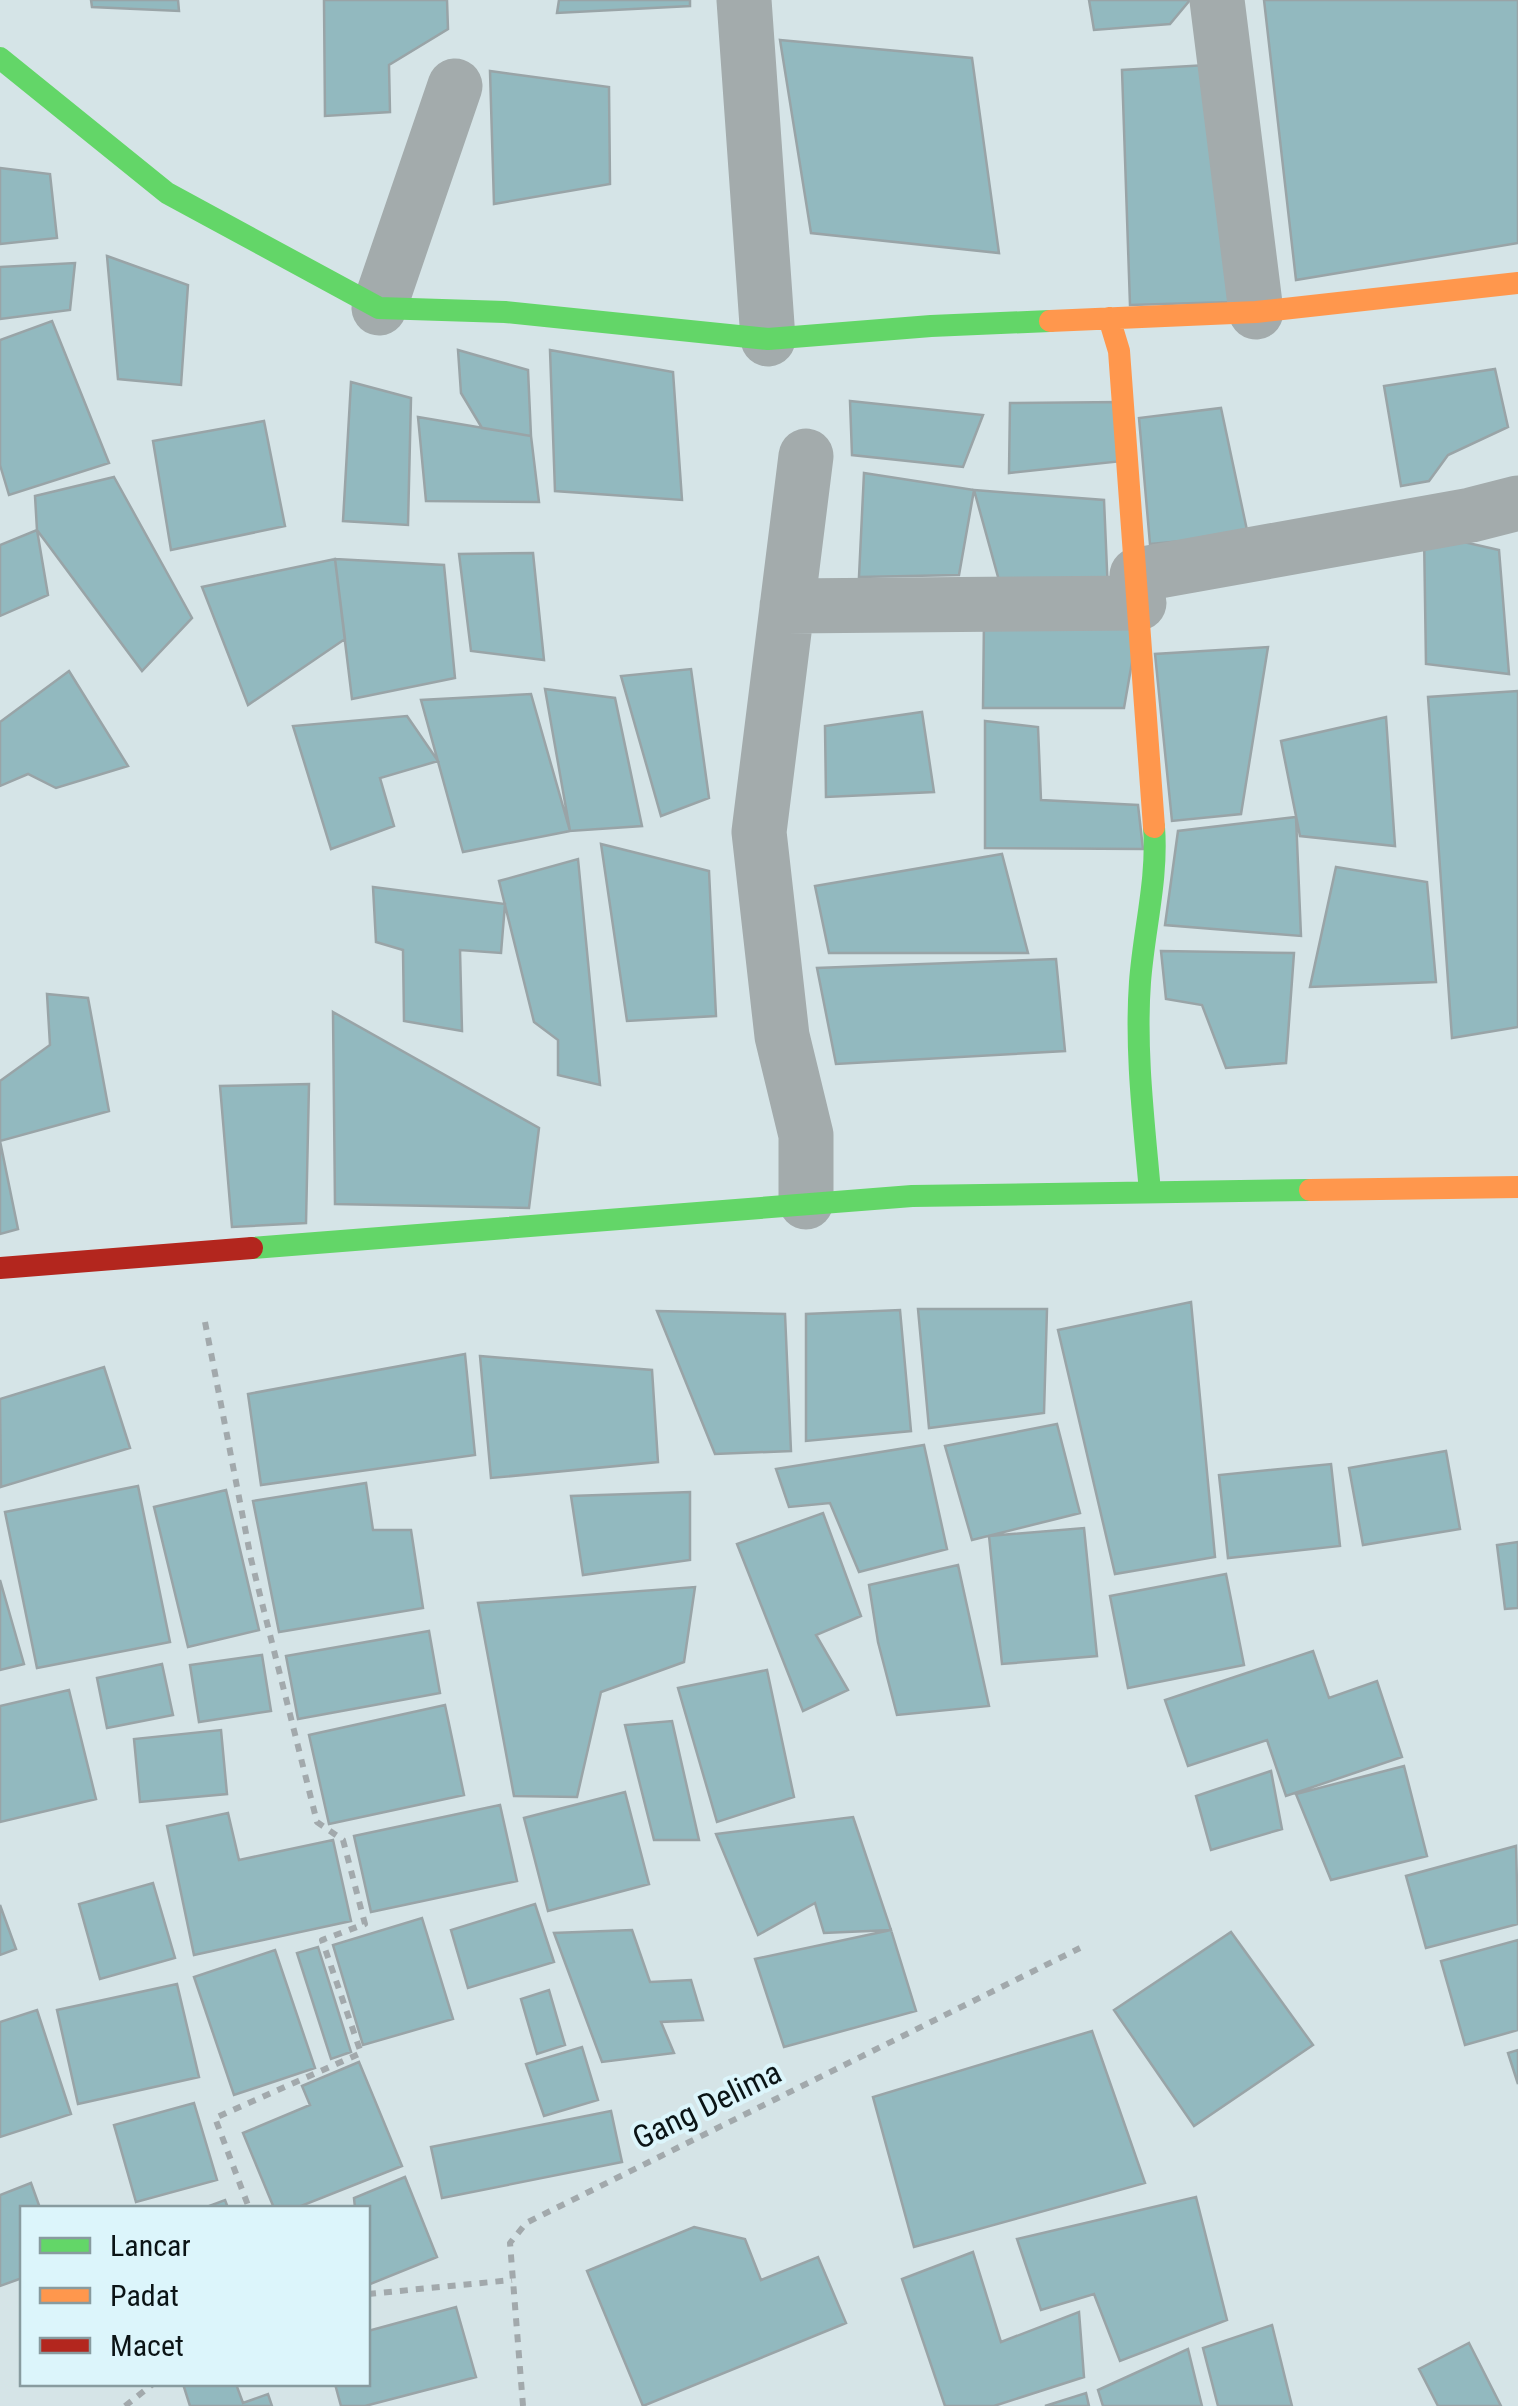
<svg xmlns="http://www.w3.org/2000/svg" width="1518" height="2406" viewBox="0 0 1518 2406" font-family="'Roboto Condensed',sans-serif">
<rect width="100%" height="100%" fill="#d5e4e7"/>
<path fill="#92b9bf" stroke="#99a4a7" stroke-width="2.5" d="M 91,0 L 178,0 L 179,11 L 92,7 Z
M 324,0 L 447,0 L 448,29 L 389,65 L 390,112 L 325,116 Z
M 559,0 L 690,0 L 690,6 L 557,13 Z
M 1089,0 L 1190,0 L 1170,24 L 1094,30 Z
M 1264,0 L 1518,0 L 1518,243 L 1296,280 Z
M 780,40 L 972,58 L 999,253 L 811,233 Z
M 1207,65 L 1231,302 L 1130,305 L 1122,70 Z
M 490,71 L 609,87 L 610,184 L 494,204 Z
M 0,168 L 50,174 L 57,238 L 0,244 Z
M 107,256 L 188,285 L 181,385 L 118,379 Z
M 75,263 L 70,310 L 0,319 L 0,267 Z
M 52,321 L 109,463 L 9,495 L 0,465 L 0,340 Z
M 458,350 L 528,370 L 531,436 L 482,428 L 461,393 Z
M 550,350 L 673,372 L 682,500 L 555,491 Z
M 1495,369 L 1508,427 L 1448,455 L 1429,481 L 1401,486 L 1384,386 Z
M 351,382 L 411,398 L 408,525 L 343,521 Z
M 850,401 L 983,415 L 963,467 L 852,455 Z
M 1121,402 L 1123,461 L 1009,473 L 1010,403 Z
M 1221,408 L 1248,535 L 1150,544 L 1139,418 Z
M 418,417 L 531,436 L 539,502 L 426,501 Z
M 264,421 L 285,526 L 171,550 L 153,441 Z
M 864,473 L 974,490 L 959,575 L 859,577 Z
M 114,477 L 192,618 L 142,671 L 37,530 L 35,496 Z
M 974,490 L 1104,500 L 1108,593 L 1000,584 Z
M 37,530 L 48,595 L 0,616 L 0,545 Z
M 1424,533 L 1499,550 L 1509,674 L 1426,664 Z
M 533,553 L 544,660 L 471,651 L 459,554 Z
M 335,559 L 444,565 L 455,678 L 352,699 Z
M 335,559 L 345,639 L 248,705 L 202,587 Z
M 984,619 L 1139,622 L 1124,708 L 983,708 Z
M 1268,647 L 1241,814 L 1172,821 L 1155,654 Z
M 691,669 L 709,798 L 661,816 L 621,676 Z
M 69,671 L 128,766 L 56,788 L 28,774 L 0,786 L 0,722 Z
M 545,689 L 615,698 L 642,826 L 570,831 Z
M 1518,691 L 1518,1027 L 1452,1038 L 1428,697 Z
M 531,694 L 570,831 L 463,852 L 421,700 Z
M 922,712 L 934,792 L 826,797 L 825,726 Z
M 407,716 L 438,761 L 380,778 L 394,826 L 331,849 L 293,726 Z
M 1386,717 L 1395,846 L 1300,836 L 1281,741 Z
M 985,721 L 1038,727 L 1041,800 L 1138,805 L 1143,849 L 985,848 Z
M 1296,817 L 1301,936 L 1165,925 L 1178,831 Z
M 601,844 L 709,871 L 716,1016 L 627,1021 Z
M 1002,854 L 1028,953 L 829,953 L 815,886 Z
M 578,859 L 600,1085 L 558,1075 L 558,1040 L 534,1022 L 499,881 Z
M 1336,867 L 1427,882 L 1436,982 L 1310,987 Z
M 373,887 L 505,904 L 501,953 L 460,950 L 462,1031 L 404,1021 L 403,950 L 376,942 Z
M 1161,951 L 1294,953 L 1286,1063 L 1226,1068 L 1202,1005 L 1166,999 Z
M 1056,959 L 1065,1051 L 836,1064 L 817,968 Z
M 47,994 L 88,998 L 109,1111 L 0,1141 L 0,1081 L 50,1045 Z
M 333,1012 L 539,1128 L 529,1208 L 335,1204 Z
M 309,1084 L 306,1223 L 232,1227 L 220,1086 Z
M 0,1141 L 18,1229 L 0,1234 Z
M 1191,1302 L 1215,1557 L 1115,1574 L 1058,1330 Z
M 918,1309 L 1047,1309 L 1044,1413 L 929,1428 Z
M 900,1310 L 911,1431 L 806,1441 L 806,1314 Z
M 657,1311 L 785,1314 L 791,1451 L 715,1454 Z
M 465,1354 L 475,1455 L 261,1485 L 248,1394 Z
M 480,1356 L 652,1370 L 658,1462 L 491,1478 Z
M 104,1367 L 130,1448 L 1,1487 L 0,1399 Z
M 1057,1424 L 1080,1513 L 972,1540 L 945,1446 Z
M 924,1445 L 947,1549 L 859,1572 L 830,1503 L 789,1507 L 776,1469 Z
M 1446,1451 L 1460,1529 L 1363,1545 L 1349,1468 Z
M 1331,1464 L 1340,1546 L 1228,1558 L 1219,1475 Z
M 366,1483 L 373,1530 L 411,1530 L 423,1608 L 279,1632 L 253,1501 Z
M 138,1486 L 170,1642 L 37,1668 L 5,1512 Z
M 226,1490 L 259,1630 L 188,1647 L 154,1507 Z
M 690,1492 L 690,1560 L 583,1575 L 571,1496 Z
M 823,1513 L 861,1616 L 816,1635 L 848,1690 L 803,1711 L 737,1544 Z
M 1084,1528 L 1097,1656 L 1002,1664 L 989,1536 Z
M 1518,1542 L 1518,1608 L 1505,1609 L 1497,1545 Z
M 958,1565 L 989,1706 L 897,1715 L 878,1642 L 869,1585 Z
M 1226,1574 L 1244,1665 L 1128,1688 L 1110,1596 Z
M 0,1580 L 24,1664 L 0,1670 Z
M 695,1587 L 684,1662 L 601,1692 L 577,1797 L 514,1796 L 478,1603 Z
M 429,1631 L 440,1693 L 298,1719 L 286,1656 Z
M 1313,1651 L 1329,1698 L 1377,1681 L 1402,1757 L 1286,1796 L 1267,1740 L 1188,1766 L 1165,1700 Z
M 262,1655 L 271,1711 L 199,1722 L 190,1665 Z
M 162,1664 L 173,1715 L 107,1728 L 97,1678 Z
M 767,1670 L 794,1797 L 717,1822 L 678,1688 Z
M 69,1690 L 96,1799 L 0,1822 L 0,1706 Z
M 445,1705 L 464,1795 L 329,1824 L 309,1735 Z
M 672,1721 L 699,1840 L 654,1840 L 625,1725 Z
M 221,1730 L 227,1794 L 140,1802 L 134,1739 Z
M 1404,1766 L 1427,1856 L 1331,1880 L 1296,1794 Z
M 1271,1771 L 1282,1829 L 1211,1850 L 1196,1796 Z
M 625,1792 L 649,1884 L 548,1911 L 524,1818 Z
M 500,1805 L 517,1881 L 371,1912 L 354,1836 Z
M 228,1813 L 239,1860 L 333,1840 L 351,1921 L 194,1955 L 167,1826 Z
M 853,1817 L 891,1930 L 824,1933 L 815,1903 L 758,1935 L 716,1834 Z
M 1516,1846 L 1518,1924 L 1426,1948 L 1406,1876 Z
M 153,1883 L 175,1958 L 100,1979 L 79,1904 Z
M 535,1904 L 554,1962 L 468,1988 L 451,1930 Z
M 0,1905 L 16,1949 L 0,1955 Z
M 422,1918 L 453,2019 L 363,2045 L 333,1945 Z
M 632,1930 L 650,1982 L 691,1980 L 703,2020 L 661,2022 L 674,2053 L 602,2062 L 554,1933 Z
M 891,1930 L 916,2011 L 784,2047 L 755,1959 Z
M 1231,1932 L 1313,2045 L 1194,2126 L 1114,2010 Z
M 1518,1940 L 1518,2030 L 1465,2045 L 1441,1961 Z
M 318,1947 L 351,2052 L 331,2059 L 297,1953 Z
M 275,1950 L 315,2068 L 234,2095 L 194,1977 Z
M 177,1984 L 199,2077 L 78,2104 L 57,2010 Z
M 549,1990 L 565,2045 L 537,2054 L 521,1999 Z
M 37,2010 L 71,2114 L 0,2137 L 0,2022 Z
M 1092,2031 L 1145,2183 L 914,2247 L 873,2097 Z
M 582,2047 L 598,2100 L 544,2116 L 526,2064 Z
M 1518,2050 L 1518,2084 L 1508,2053 Z
M 359,2062 L 402,2166 L 296,2208 L 274,2208 L 243,2133 L 310,2105 L 302,2086 Z
M 194,2103 L 217,2180 L 136,2202 L 114,2125 Z
M 611,2111 L 622,2162 L 442,2198 L 431,2147 Z
M 405,2177 L 437,2257 L 368,2285 L 368,2208 L 355,2208 L 354,2198 Z
M 31,2183 L 40,2208 L 22,2208 L 22,2278 L 0,2286 L 0,2195 Z
M 1196,2197 L 1227,2320 L 1120,2361 L 1094,2294 L 1041,2310 L 1017,2239 Z
M 225,2200 L 228,2208 L 204,2208 Z
M 694,2227 L 745,2239 L 761,2280 L 818,2257 L 846,2323 L 643,2406 L 587,2271 Z
M 973,2252 L 1001,2342 L 1079,2312 L 1084,2377 L 994,2406 L 945,2406 L 902,2279 Z
M 456,2307 L 476,2377 L 365,2406 L 341,2406 L 335,2384 L 368,2384 L 368,2331 Z
M 1272,2325 L 1292,2406 L 1218,2406 L 1203,2348 Z
M 1469,2343 L 1501,2406 L 1438,2406 L 1419,2369 Z
M 1188,2349 L 1202,2406 L 1103,2406 L 1098,2390 Z
M 183,2384 L 236,2384 L 243,2403 L 268,2394 L 272,2406 L 190,2406 Z
M 1086,2393 L 1089,2406 L 1045,2406 Z"/>
<g fill="none" stroke-linecap="round" stroke-linejoin="round">
<path stroke="#a2a9ac" stroke-width="6" stroke-dasharray="8 8" stroke-linecap="butt" d="M 205,1322 L 251,1559 L 317,1822 L 343,1840 L 365,1924 L 322,1940 L 361,2053 L 215,2118 L 249,2208
M 368,2294 L 512,2280
M 125,2406 L 153,2384
M 523,2406 L 510,2243 L 526,2223 L 1080,1948"/>
<path stroke="#a3abac" stroke-width="55" d="M 744,0 L 768,339
M 1217,0 L 1256,312
M 379,308 L 455,86
M 1137,575 L 1471,515 L 1518,503
M 787,606 L 1139,603
M 806,1202 L 806,1135 L 782,1036 L 759,832 L 806,456"/>
<path stroke="#63d668" stroke-width="22" d="M 0,58 L 167,193 L 379,308 L 505,312 L 768,339 L 931,326 L 1050,321
M 1150,1192 C 1144,1123 1135,1051 1140,982 C 1144,929 1158,879 1154,827
M 252,1248 L 912,1196 L 1310,1190"/>
<path stroke="#ff974d" stroke-width="22" d="M 1109,318 L 1119,351 L 1154,827
M 1050,321 L 1256,312 L 1518,283
M 1310,1190 L 1518,1187"/>
<path stroke="#b3261e" stroke-width="22" d="M 0,1268 L 252,1248"/>
</g>
<g text-anchor="middle" stroke-width="8" stroke-linejoin="round" paint-order="stroke">
<g font-size="32" fill="#0b1416" stroke="#dcf5fb">
<text transform="translate(707 2105) rotate(-26)" y="11">Gang Delima</text>
</g>
</g>
<rect x="20" y="2206" width="350" height="180" fill="#dcf5fb" stroke="#889b9f" stroke-width="2.5"/>
<rect x="40" y="2238" width="50" height="15" fill="#63d668" stroke="#889b9f" stroke-width="2.5"/>
<text x="110" y="2256" font-size="30" fill="#0b1416">Lancar</text>
<rect x="40" y="2288" width="50" height="15" fill="#ff974d" stroke="#889b9f" stroke-width="2.5"/>
<text x="110" y="2306" font-size="30" fill="#0b1416">Padat</text>
<rect x="40" y="2338" width="50" height="15" fill="#b3261e" stroke="#889b9f" stroke-width="2.5"/>
<text x="110" y="2356" font-size="30" fill="#0b1416">Macet</text>
</svg>
